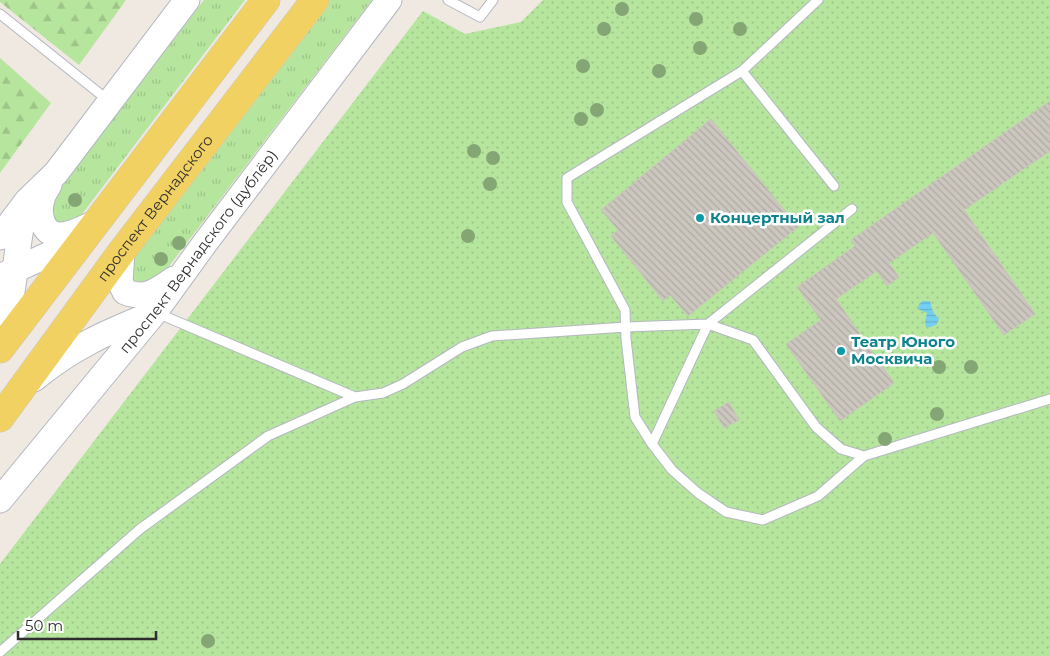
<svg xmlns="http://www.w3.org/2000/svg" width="1050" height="656" viewBox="0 0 1050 656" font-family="Montserrat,sans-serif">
<defs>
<pattern id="grass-tufts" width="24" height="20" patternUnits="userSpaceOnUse" patternTransform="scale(1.25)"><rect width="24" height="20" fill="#b6e59e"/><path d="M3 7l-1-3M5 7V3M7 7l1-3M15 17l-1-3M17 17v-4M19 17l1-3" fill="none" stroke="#9dc588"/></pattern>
<pattern id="forest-firs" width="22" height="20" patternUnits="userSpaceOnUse" patternTransform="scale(1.25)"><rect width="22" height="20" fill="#b6e59e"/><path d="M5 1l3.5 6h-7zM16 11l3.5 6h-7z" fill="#9dc588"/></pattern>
<pattern id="park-dots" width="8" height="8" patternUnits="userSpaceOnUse" patternTransform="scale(1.25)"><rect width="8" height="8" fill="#b6e59e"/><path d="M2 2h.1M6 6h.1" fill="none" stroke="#9dc588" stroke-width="1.8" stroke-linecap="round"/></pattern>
<pattern id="water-rules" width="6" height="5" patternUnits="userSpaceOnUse" patternTransform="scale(1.25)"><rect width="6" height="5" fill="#75cff0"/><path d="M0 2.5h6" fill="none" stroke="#66b2ce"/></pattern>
<pattern id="building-back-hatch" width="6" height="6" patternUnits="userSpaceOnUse" patternTransform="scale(1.25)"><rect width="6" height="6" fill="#cbc7bf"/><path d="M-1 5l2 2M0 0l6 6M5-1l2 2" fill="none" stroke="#afaba4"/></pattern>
</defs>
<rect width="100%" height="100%" fill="#efe9e1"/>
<path fill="url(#grass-tufts)" d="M 204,0 L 245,0 L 76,222 L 66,227 L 50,218 L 51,202 L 57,193 Z
M 328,0 L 372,0 L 157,282 L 132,284 L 126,267 Z"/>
<path fill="url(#forest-firs)" d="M 0,0 L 126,0 L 79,65 L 0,2 Z
M 0,58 L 51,103 L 0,173 Z"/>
<path fill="url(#park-dots)" d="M 543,0 L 1050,0 L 1050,656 L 0,656 L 0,564 L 423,11 L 465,34 L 521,22 Z"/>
<path fill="url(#water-rules)" d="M 923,301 L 930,301 L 933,312 L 939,319 L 937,324 L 931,327 L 926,327 L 925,322 L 927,313 L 918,309 L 919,304 Z"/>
<path fill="url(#building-back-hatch)" stroke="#cbc5ba" d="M 1050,101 L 1050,151 L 964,210 L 1035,314 L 1004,335 L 933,233 L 889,263 L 899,277 L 887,286 L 877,271 L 836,299 L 894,383 L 840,421 L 786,344 L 821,320 L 797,287 L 855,246 L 851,240 Z
M 711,119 L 798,227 L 688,316 L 670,295 L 663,301 L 611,236 L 618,230 L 601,210 Z
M 729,402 L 739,420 L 724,428 L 714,411 Z"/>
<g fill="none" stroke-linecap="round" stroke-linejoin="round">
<g stroke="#b4b7c1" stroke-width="11">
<path id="service" d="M 448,0 L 480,17 L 493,0
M 818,0 L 742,71 L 567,178 L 567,202 L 625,310 L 626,339 L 635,417 L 652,444 L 672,470 L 698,493 L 726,512 L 763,520 L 818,496 L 864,456 L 1050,399
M 0,14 L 109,101
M 742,71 L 834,186
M 157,313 L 355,397
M 652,444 L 708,324 L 852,209
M 0,652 L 140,529 L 268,436 L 355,397 L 383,393 L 403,384 L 462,347 L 492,336 L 626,327 L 708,324 L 753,340 L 816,427 L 841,449 L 864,456"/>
</g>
<g stroke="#b4b7c1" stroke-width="27">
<g id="secondary">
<path d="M 49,185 C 47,189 43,194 42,199 C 38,212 41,235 60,235 C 73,235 85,227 97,222"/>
<path d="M 0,237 L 27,201 L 56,173 L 187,0"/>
<path d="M 122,251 L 120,282 L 125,292 C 146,300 157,291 174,279"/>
<path d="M 4,275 L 50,254 L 80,233"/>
<path d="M 0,332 C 5,319 9,306 12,291 C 17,263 18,235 25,208"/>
<path d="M 34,379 C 71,348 107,332 152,314"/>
<path id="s1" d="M 0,500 L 155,312 L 205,243 L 389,0"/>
</g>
</g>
<g stroke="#c9c9c9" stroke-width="29">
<g id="primary">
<path d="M 0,349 L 266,0"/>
<path id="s2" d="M 0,418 L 122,251 L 315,0"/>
</g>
</g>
<use href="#service" stroke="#fff" stroke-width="9"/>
<use href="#secondary" stroke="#fff" stroke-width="25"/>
<use href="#primary" stroke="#f2d163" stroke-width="28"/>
</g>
<g fill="#84a574">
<circle cx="622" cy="9" r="7"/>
<circle cx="696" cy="19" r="7"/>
<circle cx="604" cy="29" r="7"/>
<circle cx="740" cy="29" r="7"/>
<circle cx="700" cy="48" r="7"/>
<circle cx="583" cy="66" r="7"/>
<circle cx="659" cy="71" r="7"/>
<circle cx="597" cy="110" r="7"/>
<circle cx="581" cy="119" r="7"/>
<circle cx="474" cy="151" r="7"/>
<circle cx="493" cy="158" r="7"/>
<circle cx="490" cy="184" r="7"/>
<circle cx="75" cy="200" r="7"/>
<circle cx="468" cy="236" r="7"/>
<circle cx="179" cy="243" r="7"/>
<circle cx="161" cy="259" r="7"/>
<circle cx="939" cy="367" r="7"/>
<circle cx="971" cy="367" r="7"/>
<circle cx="937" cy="414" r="7"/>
<circle cx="885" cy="439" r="7"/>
<circle cx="208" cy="641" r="7"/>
</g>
<g fill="#0f9aa8" stroke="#fff" stroke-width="2">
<circle cx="700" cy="218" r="5"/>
<circle cx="841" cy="351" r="5"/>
</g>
<g text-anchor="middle" stroke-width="5" stroke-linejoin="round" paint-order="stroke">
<g font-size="15" fill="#2e2e2e" stroke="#fff">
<text dy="5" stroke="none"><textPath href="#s2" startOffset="261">проспект Вернадского</textPath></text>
<text dy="5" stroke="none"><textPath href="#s1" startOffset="318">проспект Вернадского (дублёр)</textPath></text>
</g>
<g font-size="15" font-weight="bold" fill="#0d838f" stroke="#fff" text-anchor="start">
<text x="710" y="223">Концертный зал</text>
<text x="851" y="347">Театр Юного<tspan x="851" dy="17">Москвича</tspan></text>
</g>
</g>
<path d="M18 631v8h138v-8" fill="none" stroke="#2e2e2e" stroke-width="2.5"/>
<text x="25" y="631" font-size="15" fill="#2e2e2e" stroke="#ffffff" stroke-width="4" paint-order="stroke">50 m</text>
</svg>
